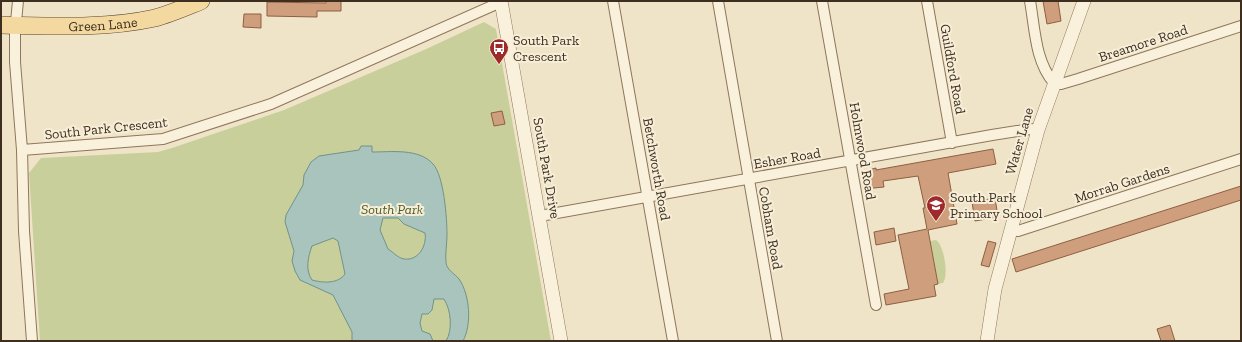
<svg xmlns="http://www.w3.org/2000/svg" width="1242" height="342" viewBox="0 0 1242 342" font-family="'Zilla Slab',serif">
<rect width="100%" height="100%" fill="#f0e4c8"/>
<path fill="#c9cf9b" d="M 484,22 L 496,29 L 551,341 L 40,341 L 29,173 L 41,158 L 158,152 L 172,148 L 284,110 L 424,50 Z
M 936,240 C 944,245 949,275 943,283 L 938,284 L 930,241 Z"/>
<path fill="#a9c4bc" stroke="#6f938a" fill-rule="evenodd" d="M 361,146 L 372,146 L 372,152 C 391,152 419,148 433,164 C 444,176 447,218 447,235 C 447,244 445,254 446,263 C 447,270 455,274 459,279 C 470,295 472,324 463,341 L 446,341 C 453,330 451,310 444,299 L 434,299 L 432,310 L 428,314 L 422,314 L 420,323 L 422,331 L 430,334 L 433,341 L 352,341 L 352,332 L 333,295 L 300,280 L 295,271 L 292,261 L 294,251 L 285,222 L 286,215 L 303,185 L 304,175 L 311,162 L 319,156 L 359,150 ZM 383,218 L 398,218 L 404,224 L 425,233 C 427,245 419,261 404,259 C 398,258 393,252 388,249 L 380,230 ZM 333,238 L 338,241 L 345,274 C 338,284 323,283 312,280 C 305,270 308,257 312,246 Z"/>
<path fill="#cf9f7d" stroke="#8d5f41" d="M 326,1 L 341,1 L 341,11 L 317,11 L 317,17 L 267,16 L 267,2 L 326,3 Z
M 1043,1 L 1058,1 L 1061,21 L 1047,24 Z
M 244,14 L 261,14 L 261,28 L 243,27 Z
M 502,111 L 505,124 L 494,126 L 491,113 Z
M 993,149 L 996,164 L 948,173 L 957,224 L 928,230 L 938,284 L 934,285 L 936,296 L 886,305 L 884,294 L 909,289 L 898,235 L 927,229 L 923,208 L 925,208 L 918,176 L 883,181 L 884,187 L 874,188 L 871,188 L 868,170 L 876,168 L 876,170 Z
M 1241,186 L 1241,200 L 1016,272 L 1012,259 Z
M 995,198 L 998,217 L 975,221 L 972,202 Z
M 894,228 L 896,241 L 876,245 L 874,232 Z
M 988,241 L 996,243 L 989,267 L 981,265 Z
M 1170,325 L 1175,341 L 1161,341 L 1157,329 Z"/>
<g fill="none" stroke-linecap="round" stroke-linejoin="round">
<g stroke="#8d765c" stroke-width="12">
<path id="minor" d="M 18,1 L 15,32 L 15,62 L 22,150 L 24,231 L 32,341
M 613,1 L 673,341
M 718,1 L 777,341
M 822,1 L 876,305
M 927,1 L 952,143
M 1030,1 C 1035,29 1035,61 1054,83 L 1061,84 L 1078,79 L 1241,26
M 22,150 L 163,139 L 271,104 L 501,2
M 540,216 L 992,135 L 1030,129 L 1038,130
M 1011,230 L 1018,231 L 1241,159"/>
</g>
<g stroke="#8d765c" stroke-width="14">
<path id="tertiary" d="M 501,1 L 561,341
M 987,341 L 995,289 L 1038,130 L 1084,1"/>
</g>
<g stroke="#5b4430" stroke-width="18">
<g id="primary">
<path id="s1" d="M 1,25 C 52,26 105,29 155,18 C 170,14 186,7 201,1"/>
</g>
</g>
<use href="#minor" stroke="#faf1dc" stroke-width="10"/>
<use href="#tertiary" stroke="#faf1dc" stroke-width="13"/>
<use href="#primary" stroke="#f3d9a0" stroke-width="17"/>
</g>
<defs>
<g id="bus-pin" transform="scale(1)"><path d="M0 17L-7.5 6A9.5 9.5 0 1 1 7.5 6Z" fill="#9e2a2b" stroke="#f7eed8"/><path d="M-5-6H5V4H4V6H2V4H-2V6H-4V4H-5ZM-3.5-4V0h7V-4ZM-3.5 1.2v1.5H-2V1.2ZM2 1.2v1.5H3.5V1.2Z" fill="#fff"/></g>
<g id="school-pin" transform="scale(1)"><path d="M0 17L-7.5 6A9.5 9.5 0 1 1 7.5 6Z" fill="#9e2a2b" stroke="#f7eed8"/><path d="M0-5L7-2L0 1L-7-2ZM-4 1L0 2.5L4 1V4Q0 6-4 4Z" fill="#fff"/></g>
</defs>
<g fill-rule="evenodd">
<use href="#bus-pin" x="499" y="48"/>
<use href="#school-pin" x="936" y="205"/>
</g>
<g text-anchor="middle" stroke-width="4" stroke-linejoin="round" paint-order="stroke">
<g font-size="14" fill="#3d2e20" stroke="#f7eed8">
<text dy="5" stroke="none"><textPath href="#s1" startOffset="102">Green Lane</textPath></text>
<text transform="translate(1143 43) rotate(-18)" y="5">Breamore Road</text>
<text transform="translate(953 69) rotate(80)" y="5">Guildford Road</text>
<text transform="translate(106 128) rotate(-6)" y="5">South Park Crescent</text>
<text transform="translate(1019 141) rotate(-74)" y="5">Water Lane</text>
<text transform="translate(863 151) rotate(80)" y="5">Holmwood Road</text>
<text transform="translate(787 158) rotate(-10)" y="5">Esher Road</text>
<text transform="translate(547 168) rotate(80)" y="5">South Park Drive</text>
<text transform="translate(657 169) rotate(80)" y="5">Betchworth Road</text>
<text transform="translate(1122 183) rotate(-18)" y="5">Morrab Gardens</text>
<text transform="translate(771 228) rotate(80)" y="5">Cobham Road</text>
</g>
<g font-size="14" fill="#3d2e20" stroke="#f7eed8" text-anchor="start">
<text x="513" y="45">South Park<tspan x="513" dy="16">Crescent</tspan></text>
<text x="950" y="202">South Park<tspan x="950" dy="16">Primary School</tspan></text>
</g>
<g font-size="14" font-style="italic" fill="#4d5a26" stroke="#f7eed8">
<text x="392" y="214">South Park</text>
</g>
</g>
<rect width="1242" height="342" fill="none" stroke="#3d2e20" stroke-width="4"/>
</svg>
